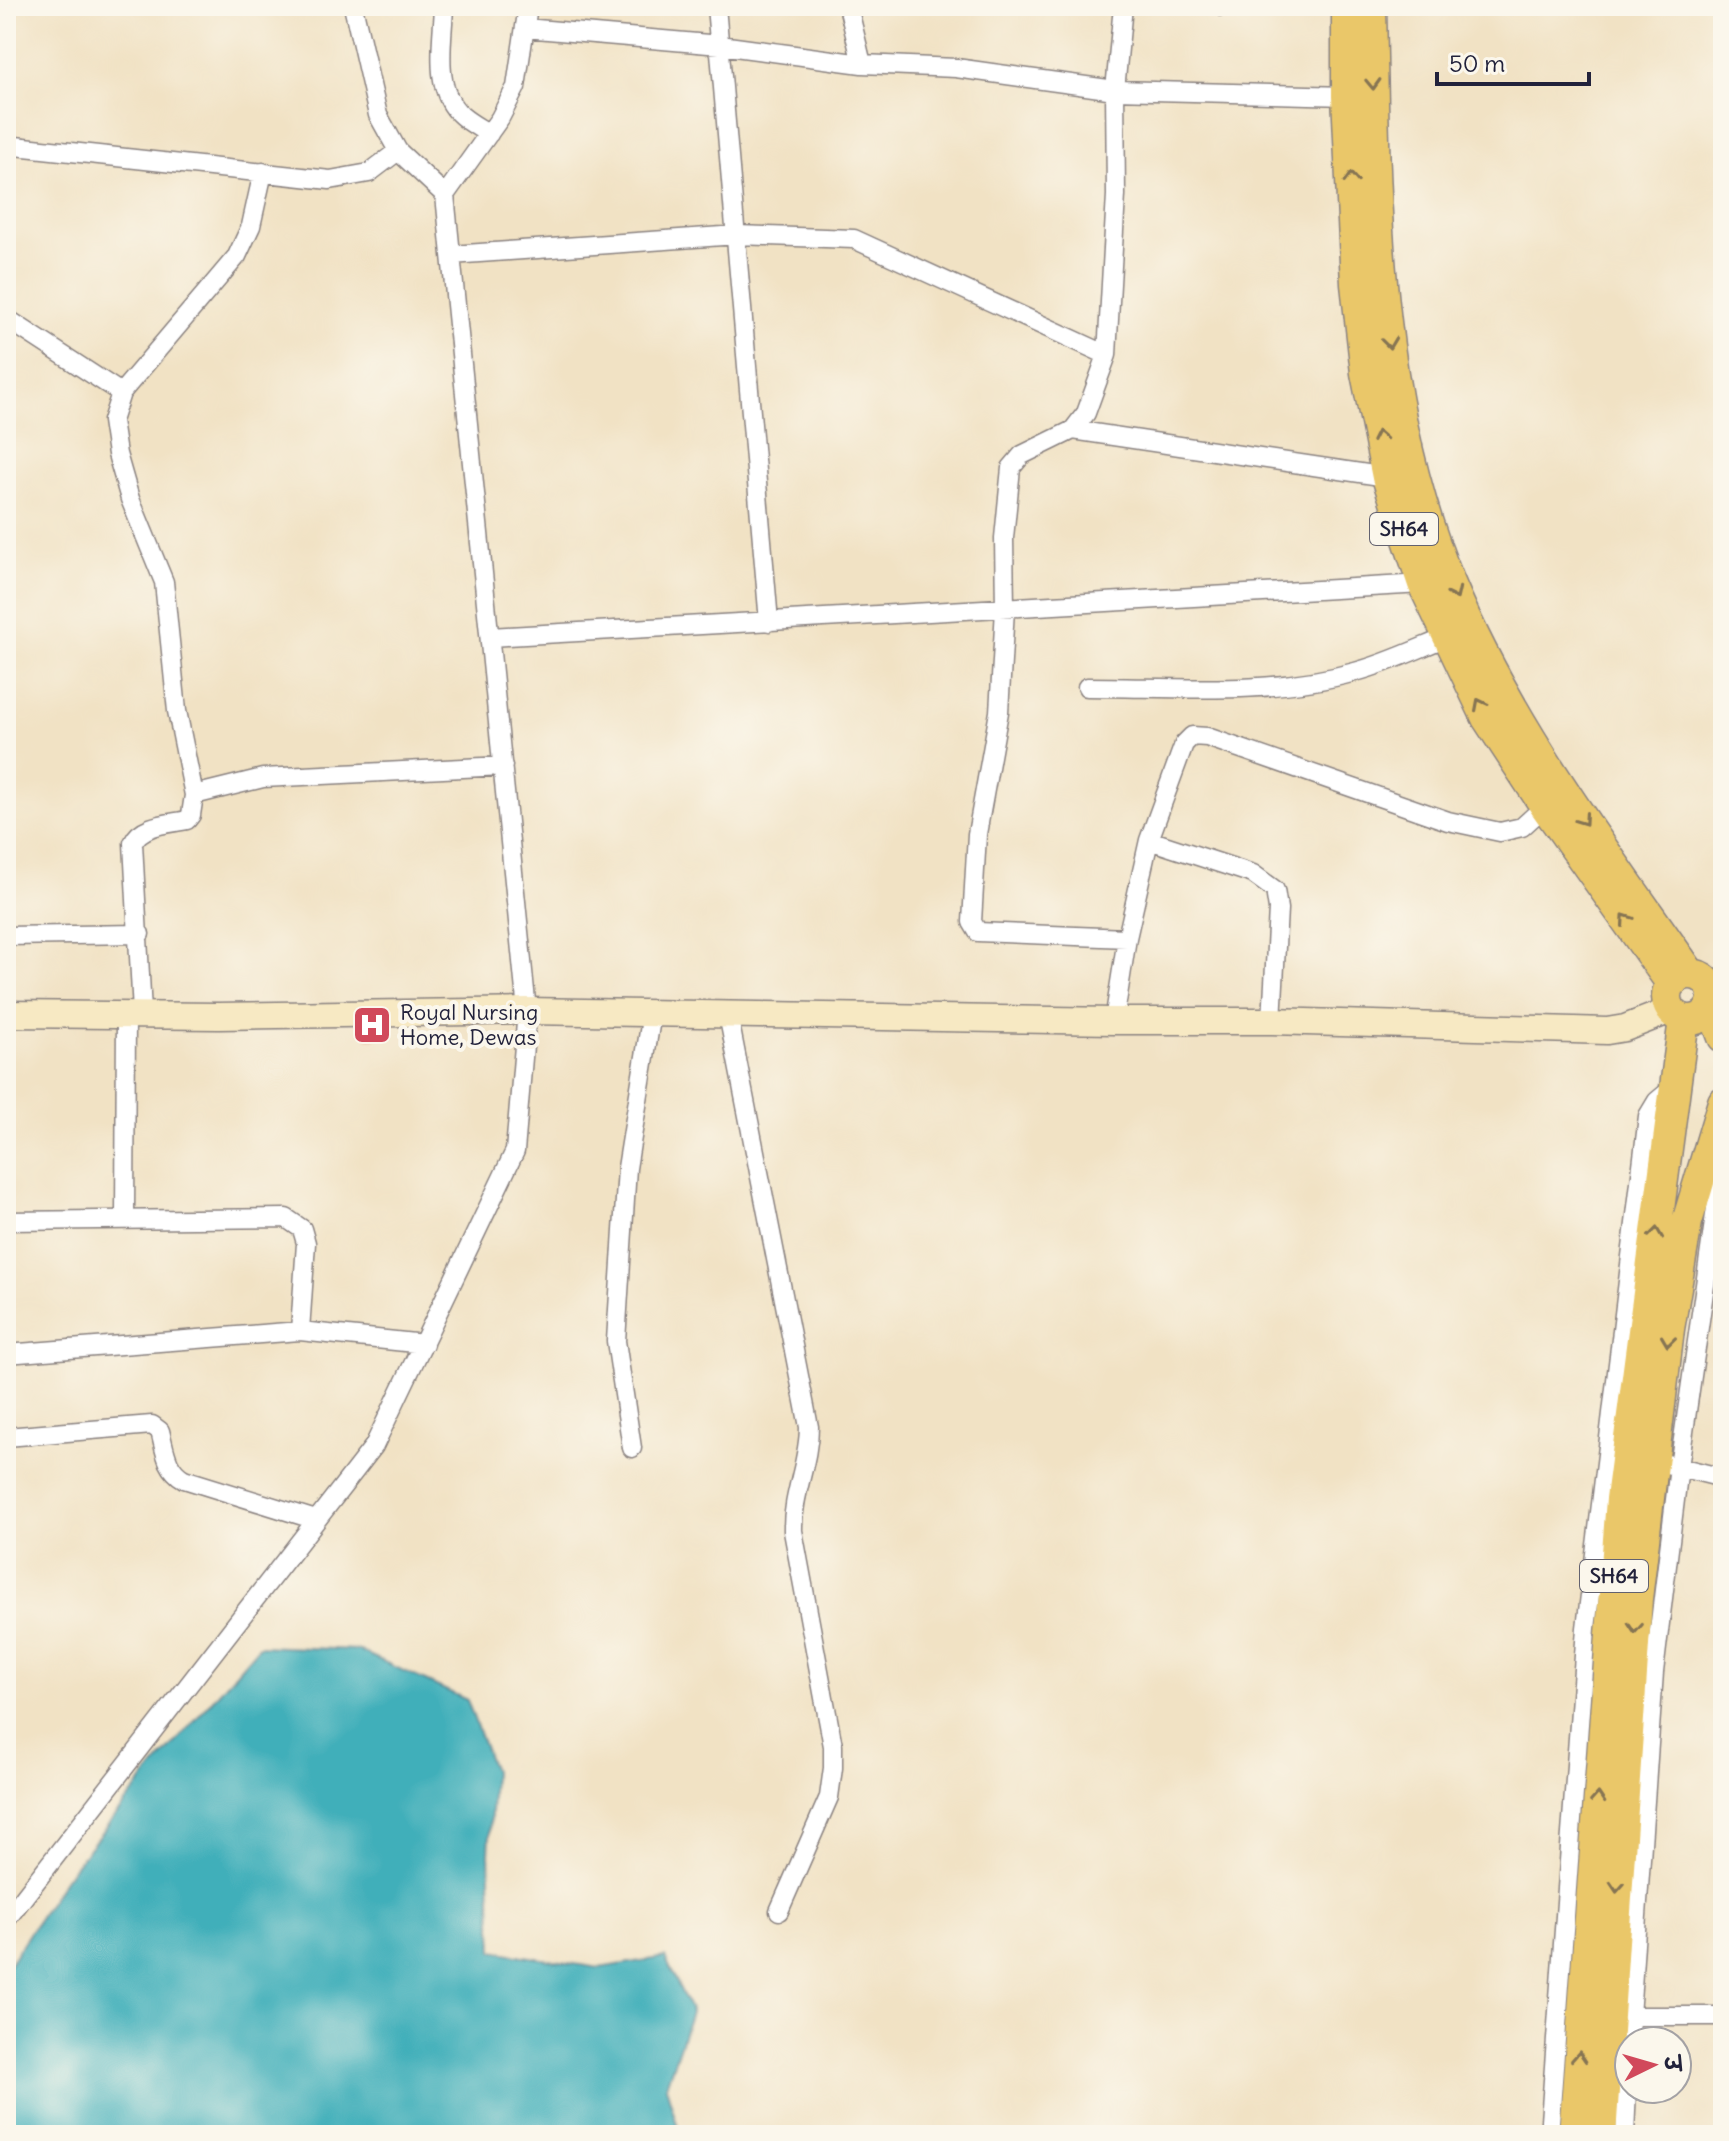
<svg xmlns="http://www.w3.org/2000/svg" width="1729" height="2141" viewBox="0 0 1729 2141" font-family="Delius,'Playpen Sans Deva',sans-serif">
<rect width="100%" height="100%" fill="#fbf7ec"/>
<filter id="ink" filterUnits="userSpaceOnUse"><feTurbulence type="fractalNoise" baseFrequency=".0125" numOctaves="2"/><feDisplacementMap in="SourceGraphic" scale="16" xChannelSelector="R" yChannelSelector="G"/><feConvolveMatrix kernelMatrix="1 2 1 2 8 2 1 2 1" color-interpolation-filters="sRGB"/></filter>
<filter id="wash" filterUnits="userSpaceOnUse"><feTurbulence type="fractalNoise" baseFrequency=".006" numOctaves="4" result="noise"/><feDisplacementMap in="SourceGraphic" scale="32" xChannelSelector="R" yChannelSelector="G"/><feGaussianBlur stdDeviation="1.8" result="paint"/><feColorMatrix in="noise" values="0 0 0 0 0 0 0 0 0 0 0 0 0 0 0 0 0 1.4 0 .05"/><feComposite in="paint" operator="in"/></filter>
<g filter="url(#wash)">
<rect width="100%" height="100%" fill="#f1e2c4"/>
<path fill="#3fafba" stroke="#30687a" stroke-width="2" d="M 259,1646 L 358,1650 L 467,1700 L 493,1771 L 489,1854 L 493,1951 L 599,1968 L 665,1957 L 691,2012 L 666,2086 L 680,2135 L 6,2135 L 6,1969 L 65,1878 L 152,1770 Z"/>
<g id="blocks">
<path fill="#e5a382" d="M 1183,6 L 1215,6 L 1216,8 L 1184,11 Z
M 1218,6 L 1229,6 L 1230,15 L 1219,16 Z
M 366,1019 L 375,1019 L 377,1039 L 368,1039 Z"/>
</g>
</g>
<g filter="url(#ink)">
<use href="#blocks" fill-opacity="0" stroke="#8a8280" stroke-width="2"/>
<g fill="none" stroke-linecap="round" stroke-linejoin="round">
<g stroke="#8a8280" stroke-width="21">
<path id="street" d="M 444,6 C 443,41 432,90 462,116 C 470,123 480,128 489,134
M 716,6 L 769,622
M 848,6 L 862,64
M 1123,6 L 1115,90 L 1116,195 L 1107,355 L 1086,413 L 1073,430 L 1022,455 L 1011,468 L 1004,538 L 1005,609 L 999,712 L 977,834 L 972,922 L 978,932 L 1127,938
M 525,28 L 720,45 L 862,64 L 956,68 L 1115,90 L 1347,96
M 6,145 L 330,180 L 369,173 L 398,151
M 445,195 L 500,118 L 516,87 L 528,6
M 451,255 L 737,235 L 854,239 L 1107,355
M 6,318 L 121,393
M 1073,430 L 1387,477
M 490,637 L 1423,584
M 1087,687 C 1176,687 1269,696 1355,672 C 1386,664 1417,649 1447,637
M 194,795 L 263,778 L 503,766
M 1149,840 L 1253,874 L 1275,890 L 1278,909 L 1272,1021
M 6,936 L 140,934
M 142,1013 L 133,843 C 141,824 169,824 187,820 L 191,815 L 194,795 L 177,711 L 164,582 L 130,499 L 117,454 L 112,421 L 121,393 L 237,256 L 251,226 L 263,172
M 728,1014 L 809,1427 C 809,1463 792,1494 793,1531 L 833,1746 L 833,1768 L 829,1797 L 779,1911
M 1114,1021 L 1127,938 L 1149,840 L 1184,744 L 1192,736 L 1207,737 L 1448,821 L 1500,832 L 1522,827 L 1545,806
M 125,1218 L 126,1014
M 6,1221 L 286,1218 L 302,1229 L 306,1243 L 300,1331
M 6,1354 L 300,1331 L 424,1344
M 6,1437 L 152,1425 L 160,1431 C 165,1450 166,1469 184,1479 L 316,1520
M 632,1448 L 616,1341 L 627,1168 L 652,1013
M 1667,1464 L 1723,1478
M 6,1920 L 374,1446 L 515,1151 L 527,1011 L 445,195 L 398,151 L 378,115 L 353,6
M 1618,2016 L 1723,2016
M 1549,2135 L 1586,1628 L 1648,1116 L 1657,1101 L 1675,1086
M 1625,2135 L 1630,2016 L 1654,1672 L 1679,1467 L 1717,1201 L 1720,1174 L 1715,1144"/>
</g>
<g stroke="#8a8280" stroke-width="29">
<path id="secondary" d="M 6,1014 L 219,1016 L 527,1011 L 1114,1021 L 1272,1021 L 1607,1031 L 1625,1028 L 1671,1010"/>
</g>
<g stroke="#8a8280" stroke-width="33">
<path id="primary" d="M 1347,6 L 1347,96 L 1356,284 L 1366,373 L 1387,477 L 1423,584 L 1487,718 L 1545,806 L 1671,983
M 1371,6 C 1375,199 1374,402 1450,583 C 1509,725 1603,848 1690,973
M1667 997a23 23 0 1 1 46 0a23 23 0 1 1-46 0Z
M 1711,1006 L 1723,1037
M 1574,2135 L 1621,1499 L 1684,1019
M 1601,2135 L 1637,1599 L 1669,1329 L 1687,1222 L 1723,1102"/>
</g>
<use href="#street" stroke="#fff" stroke-width="18"/>
<use href="#secondary" stroke="#f7e9c3" stroke-width="26"/>
<use href="#primary" stroke="#eac769" stroke-width="30"/>
</g>
<defs><path id="oneway-chevron" d="M-2-3.5L2.5 0L-2 3.5" fill="none" stroke-width="1.6" stroke-linecap="round" stroke-linejoin="round" transform="scale(2)"/></defs>
<g stroke="#867452">
<use href="#oneway-chevron" transform="translate(1373 84) rotate(88)"/>
<use href="#oneway-chevron" transform="translate(1351 178) rotate(-93)"/>
<use href="#oneway-chevron" transform="translate(1389 343) rotate(83)"/>
<use href="#oneway-chevron" transform="translate(1379 436) rotate(-101)"/>
<use href="#oneway-chevron" transform="translate(1455 594) rotate(65)"/>
<use href="#oneway-chevron" transform="translate(1480 704) rotate(-117)"/>
<use href="#oneway-chevron" transform="translate(1583 820) rotate(55)"/>
<use href="#oneway-chevron" transform="translate(1626 919) rotate(-125)"/>
<use href="#oneway-chevron" transform="translate(1656 1233) rotate(-83)"/>
<use href="#oneway-chevron" transform="translate(1668 1341) rotate(97)"/>
<use href="#oneway-chevron" transform="translate(1635 1628) rotate(94)"/>
<use href="#oneway-chevron" transform="translate(1598 1798) rotate(-86)"/>
<use href="#oneway-chevron" transform="translate(1617 1887) rotate(94)"/>
<use href="#oneway-chevron" transform="translate(1579 2057) rotate(-86)"/>
</g>
</g>
<defs>
<g id="hospital-square" transform="scale(2)"><rect x="-9" y="-9" width="18" height="18" rx="4" fill="#d1495b" stroke="#fbf7ec"/><path d="M-5-5h3v3.5h4V-5h3V5h-3V1.5h-4V5h-3Z" fill="#fff"/></g>
</defs>
<g fill-rule="evenodd">
<use href="#hospital-square" x="372" y="1025"/>
</g>
<g text-anchor="middle" stroke-width="8" stroke-linejoin="round" paint-order="stroke">
<g fill="#fbf7ec" stroke="#636270" stroke-width="2">
<rect x="1370" y="513" width="68" height="32" rx="6"/>
<rect x="1580" y="1560" width="68" height="32" rx="6"/>
</g>
<g font-size="20" font-weight="bold" fill="#22223b">
<text x="1404" y="536">SH64</text>
<text x="1614" y="1583">SH64</text>
</g>
<g font-size="22" fill="#22223b" stroke="#fbf7ec" text-anchor="start">
<text x="400" y="1020">Royal Nursing<tspan x="400" dy="25">Home, Dewas</tspan></text>
</g>
</g>
<rect width="1729" height="2141" fill="none" stroke="#fbf7ec" stroke-width="32"/>
<g transform="translate(1653 2065) rotate(85)"><circle r="38" fill="#fbf7ec" stroke="#a4a2a5" stroke-width="2"/>
<path d="M0-6L14 30L0 20L-14 30Z" fill="#d1495b"/>
<text y="-12" font-size="22" font-weight="bold" text-anchor="middle" fill="#22223b">उ</text>
</g>
<path d="M1437 72v12h152v-12" fill="none" stroke="#22223b" stroke-width="4"/>
<text x="1449" y="72" font-size="24" fill="#22223b" stroke="#fbf7ec" stroke-width="6" paint-order="stroke">50 m</text>
</svg>
